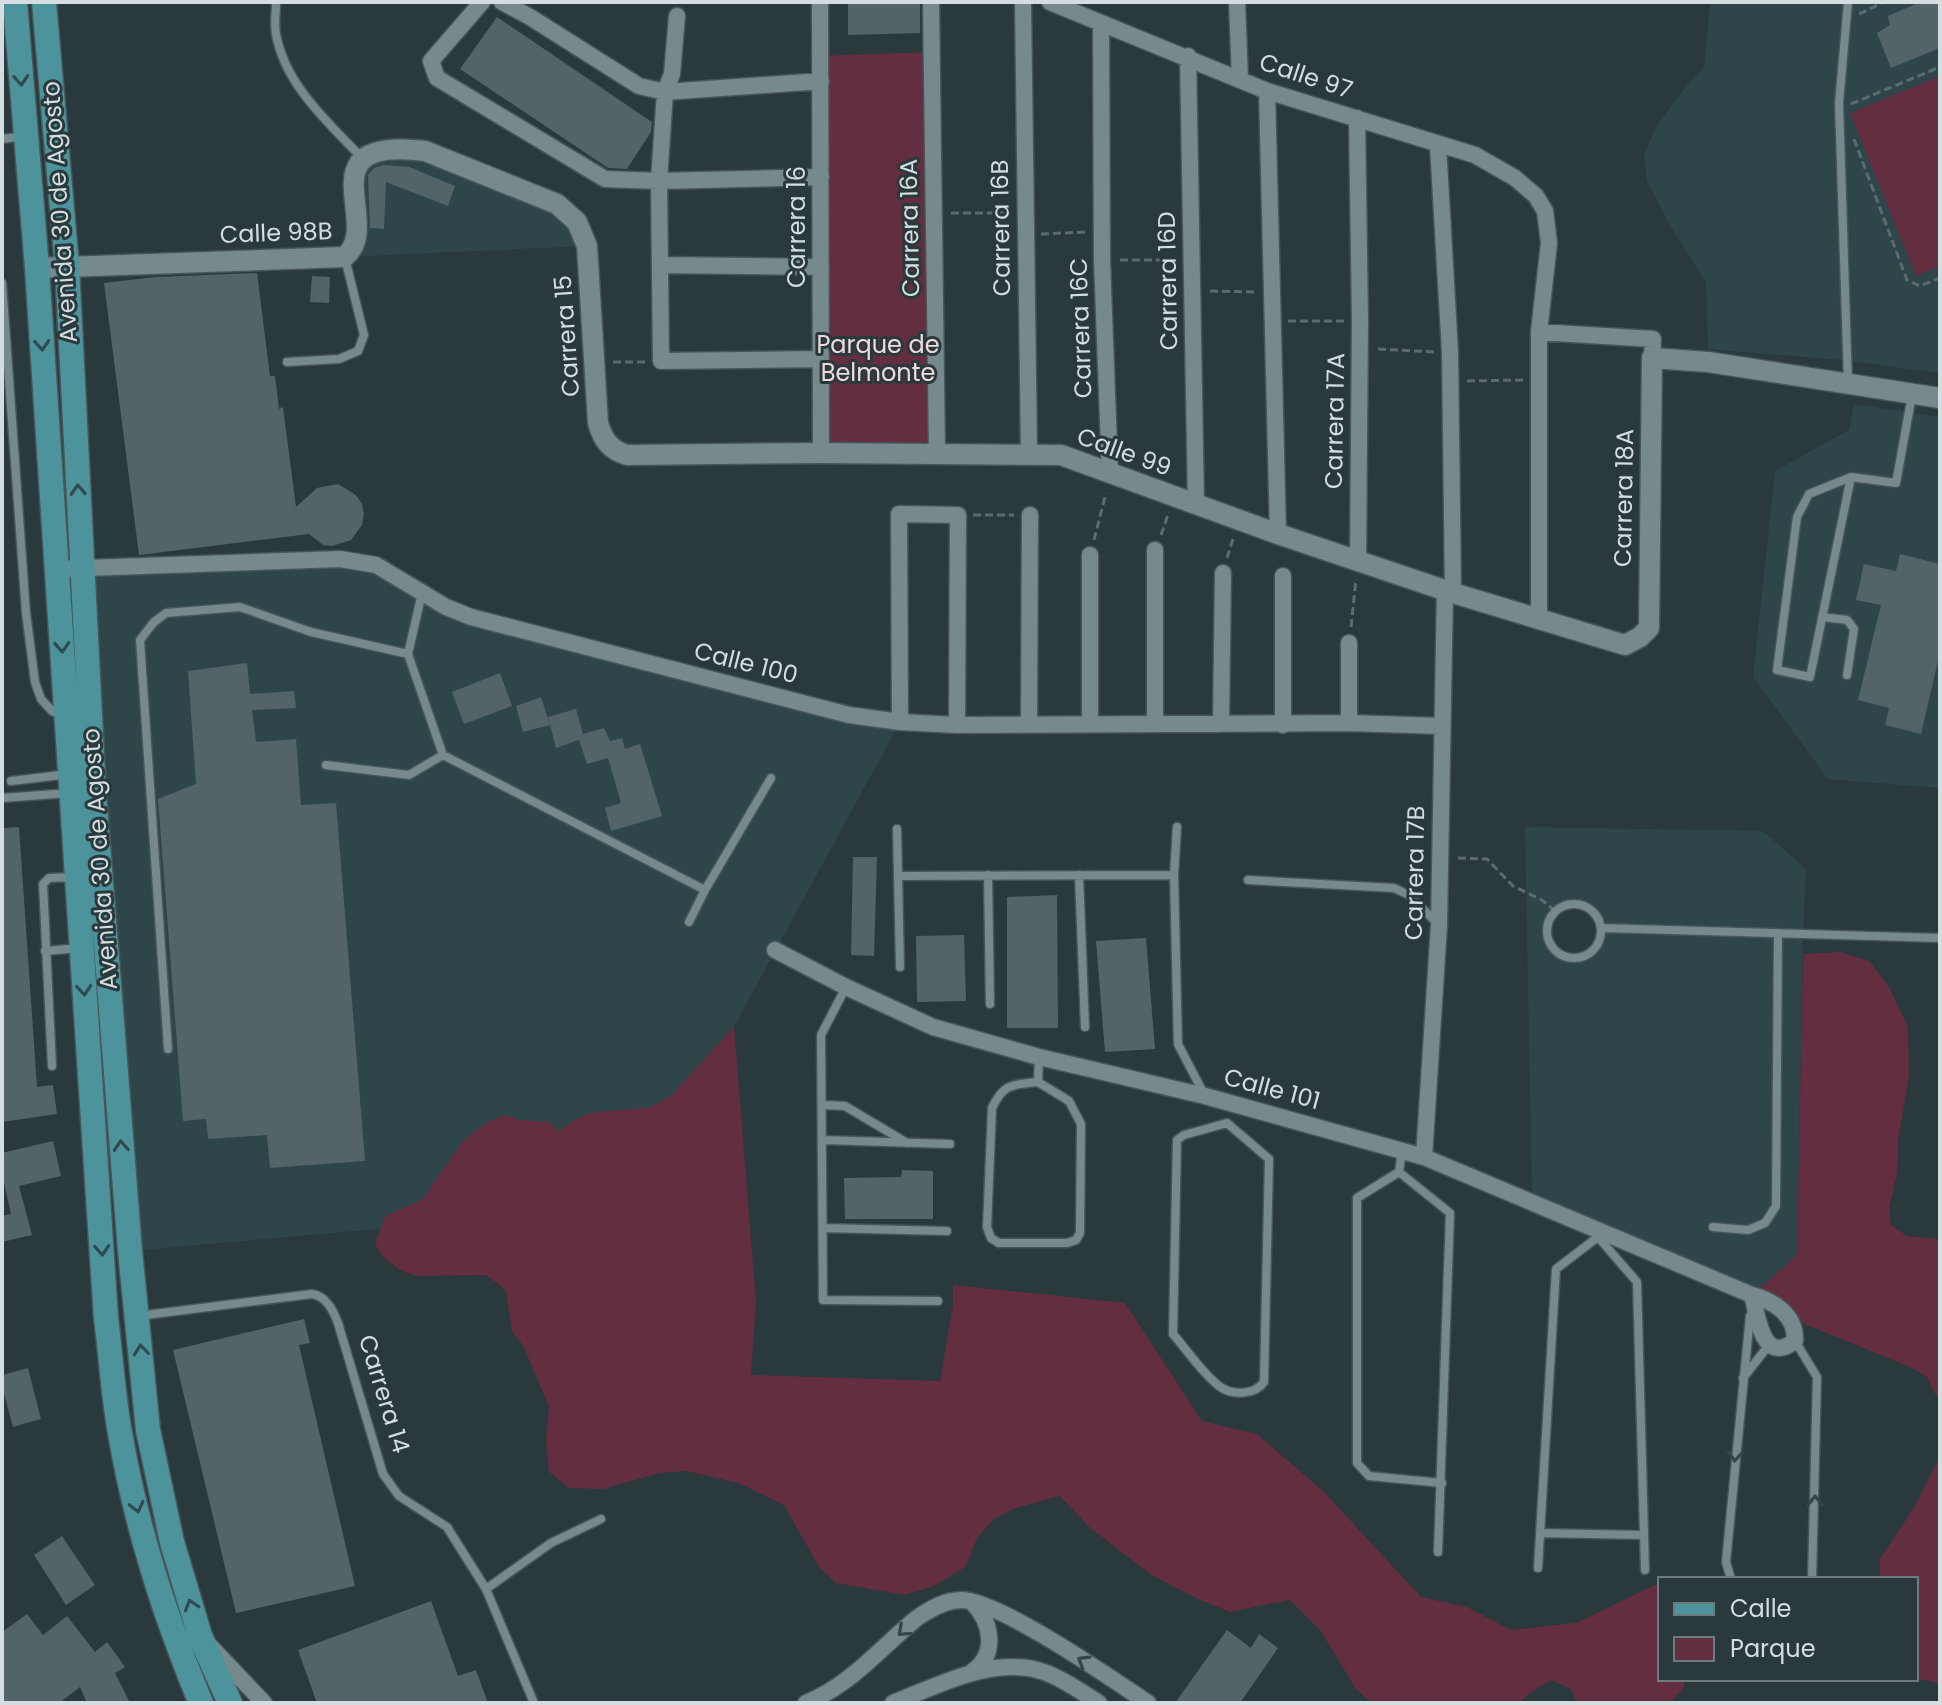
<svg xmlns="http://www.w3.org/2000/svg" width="1942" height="1705" viewBox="0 0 1942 1705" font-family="Poppins,sans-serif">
<rect width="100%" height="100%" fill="#29393c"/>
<path fill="#2e464a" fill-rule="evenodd" d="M 1710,2 L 1940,2 L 1940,373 L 1842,360 L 1708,349 L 1706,282 L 1669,224 L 1647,181 L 1644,154 L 1658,124 L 1685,88 L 1704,69 Z
M 406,148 L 557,204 L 587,246 L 344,257 L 354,172 Z
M 1854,404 L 1940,417 L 1940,788 L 1828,779 L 1753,677 L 1775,471 L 1849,430 Z
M 376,565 L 446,607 L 900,722 L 602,1269 L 444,1223 L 130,1251 L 82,568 Z
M 1525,827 L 1763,831 L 1806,869 L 1803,934 L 1797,1256 L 1752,1295 L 1532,1200 ZM 1578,904 L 1589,908 L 1598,917 L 1602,928 L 1600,941 L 1593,951 L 1582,958 L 1570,958 L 1558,954 L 1550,944 L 1547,932 L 1549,921 L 1555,911 L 1565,905 Z"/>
<path fill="#632e3f" d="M 932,52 L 937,454 L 821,453 L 821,56 Z
M 1940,76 L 1940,266 L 1916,276 L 1850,113 Z
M 1841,952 L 1869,961 L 1888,985 L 1908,1027 L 1909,1076 L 1898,1140 L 1897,1174 L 1889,1208 L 1891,1225 L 1907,1236 L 1940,1239 L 1940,1404 L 1927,1377 L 1912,1368 L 1790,1318 L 1752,1295 L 1797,1255 L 1803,954 Z
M 734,1026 L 756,1302 L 751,1375 L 940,1381 L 953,1305 L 953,1285 L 1125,1303 L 1202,1421 L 1257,1434 L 1324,1492 L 1421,1597 L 1467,1607 L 1511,1630 L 1576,1623 L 1655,1585 L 1660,1590 L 1660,1679 L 1685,1679 L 1683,1689 L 1669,1703 L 1577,1703 L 1571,1689 L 1551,1680 L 1531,1692 L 1519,1703 L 1371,1703 L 1356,1689 L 1320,1630 L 1290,1600 L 1230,1612 L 1198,1599 L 1150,1574 L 1089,1527 L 1060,1496 L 1015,1508 L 994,1519 L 977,1538 L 965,1567 L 934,1586 L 905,1595 L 836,1583 L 819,1567 L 784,1505 L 738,1483 L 686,1471 L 660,1473 L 603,1489 L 569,1488 L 549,1472 L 546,1440 L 549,1407 L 523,1345 L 512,1332 L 506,1290 L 486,1275 L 415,1276 L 400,1270 L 383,1257 L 375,1244 L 385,1216 L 422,1200 L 463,1141 L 486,1123 L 504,1115 L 520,1120 L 550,1122 L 558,1132 L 574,1120 L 590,1113 L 651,1107 L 671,1096 Z
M 1940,1455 L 1940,1684 L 1916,1678 L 1916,1579 L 1880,1579 L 1880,1559 L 1915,1506 Z"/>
<path fill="#526467" d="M 848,2 L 920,2 L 920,33 L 848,35 Z
M 1920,2 L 1940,2 L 1940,48 L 1891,68 L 1877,33 L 1890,25 L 1888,16 Z
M 497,17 L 652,122 L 651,132 L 627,169 L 608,168 L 460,69 Z
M 384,165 L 409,167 L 455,186 L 448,206 L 386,182 L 384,229 L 370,228 L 368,175 L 374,168 Z
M 257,273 L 270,376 L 275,376 L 279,409 L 283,407 L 296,507 L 317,488 L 338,484 L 356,495 L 362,504 L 364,514 L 362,525 L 351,540 L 332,546 L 323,545 L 309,534 L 139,555 L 104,283 L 155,277 Z
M 312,276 L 330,277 L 329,303 L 310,302 Z
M 1900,554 L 1940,564 L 1940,652 L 1921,734 L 1885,725 L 1889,708 L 1858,700 L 1881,605 L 1856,600 L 1864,564 L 1896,571 Z
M 247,663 L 250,694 L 294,691 L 296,708 L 252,710 L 256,742 L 296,739 L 301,805 L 336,803 L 365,1161 L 270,1168 L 267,1135 L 208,1139 L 206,1119 L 183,1121 L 158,799 L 196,784 L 188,671 Z
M 500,673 L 512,706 L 464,724 L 452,692 Z
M 541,697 L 550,725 L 523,732 L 516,706 Z
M 576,709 L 583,734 L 604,728 L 610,741 L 622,738 L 625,749 L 640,744 L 662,816 L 611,831 L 605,808 L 621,803 L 608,758 L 587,764 L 579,740 L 556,748 L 548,717 Z
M 19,827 L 37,1087 L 53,1085 L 57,1114 L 2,1122 L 2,828 Z
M 853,857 L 877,857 L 874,956 L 851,955 Z
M 1057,895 L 1058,1028 L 1007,1028 L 1007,897 Z
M 964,935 L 966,1001 L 917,1002 L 916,936 Z
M 1146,938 L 1155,1049 L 1105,1052 L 1096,941 Z
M 53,1141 L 61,1176 L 19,1186 L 32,1235 L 2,1242 L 2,1216 L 11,1214 L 2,1174 L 2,1153 Z
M 902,1170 L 933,1171 L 933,1219 L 845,1219 L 844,1178 L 901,1177 Z
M 304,1319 L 310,1343 L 299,1345 L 355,1586 L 236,1613 L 173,1350 Z
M 28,1368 L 41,1419 L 13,1427 L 2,1386 L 2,1375 Z
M 62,1536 L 95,1585 L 66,1605 L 34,1555 Z
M 431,1601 L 458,1676 L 476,1670 L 488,1703 L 317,1703 L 298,1650 Z
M 27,1614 L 43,1635 L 67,1616 L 95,1652 L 107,1642 L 125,1667 L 115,1673 L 130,1703 L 87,1703 L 80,1687 L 59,1703 L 2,1703 L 2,1632 Z
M 1227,1630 L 1251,1648 L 1259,1634 L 1278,1648 L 1240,1703 L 1175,1703 Z"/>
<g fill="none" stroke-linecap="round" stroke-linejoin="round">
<g stroke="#475558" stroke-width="11">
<path id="service" d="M 276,2 C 276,12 274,24 276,34 C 285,85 328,122 362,158
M 1848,2 L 1839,103 L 1848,383
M 2,139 L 25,136
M 2,283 L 26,613 L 35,682 L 41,699 L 52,711 L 61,715
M 287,362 L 339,359 L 358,351 L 364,335 L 345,258
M 1851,477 L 1810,677 L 1777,670 L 1797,517 L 1809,494 L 1851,477 L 1896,483 L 1912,395
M 422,593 L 408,654 L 443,755 L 705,890
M 1822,617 L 1847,620 L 1854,629 L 1847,675
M 326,765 L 409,775 L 443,755
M 11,781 L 69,774
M 2,798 L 69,793
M 1177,827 L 1174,875 L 1178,1044 L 1205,1096
M 897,829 L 900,967
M 988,875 L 990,1004
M 1079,875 L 1085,1027
M 898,876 L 1174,875
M 1248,880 L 1394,888 L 1409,895 L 1438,924
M1547 931a27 27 0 1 1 54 0a27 27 0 1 1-54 0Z
M 689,922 L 705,890 L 771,778
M 1602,928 L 1940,938
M 45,951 L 80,948
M 846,987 L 821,1035 L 823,1300 L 938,1301
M 168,1049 L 140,640 L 154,622 L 166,613 L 240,607 L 311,632 L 408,654
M 52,1066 L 43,884 L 49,878 L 75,877
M 1038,1082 L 1069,1101 L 1081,1124 L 1080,1233 L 1076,1240 L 1067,1243 L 999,1243 L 991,1238 L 987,1227 L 992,1108 C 1004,1083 1012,1085 1038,1082 Z
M 1038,1082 L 1039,1057
M 823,1105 L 845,1106 L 907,1143
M 1227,1123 L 1269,1159 L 1264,1382 C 1255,1395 1232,1396 1219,1386 C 1202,1373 1187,1350 1173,1334 L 1177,1140 L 1184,1135 Z
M 823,1140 L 950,1144
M 1402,1151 L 1399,1172 L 1450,1213 L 1438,1552
M 1399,1172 L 1357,1198 L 1357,1463 L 1369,1476 L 1442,1483
M 1713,1227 L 1748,1230 L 1765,1223 L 1776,1206 L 1778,933
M 823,1228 L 947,1231
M 1598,1237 L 1637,1282 L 1645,1570
M 138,1316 L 312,1294 C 326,1296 333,1310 338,1323 L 383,1474 L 399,1496 L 447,1527 L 486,1589 L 534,1703
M 1795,1341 L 1817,1377 L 1812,1579
M 1743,1378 L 1769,1345
M 1540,1533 L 1642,1535
M 1538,1568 L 1556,1269 L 1598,1237 L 1599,1230
M 1731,1579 L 1726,1562 L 1750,1316
M 486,1589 L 551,1543 L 601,1519"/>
</g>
<g stroke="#475558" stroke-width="19">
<path id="minor" d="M 482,2 L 431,61 L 437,78 L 605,179 L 659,181 L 821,177
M 502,2 L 530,17 L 639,86 L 665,92 L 821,81
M 820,2 L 821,453
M 931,2 L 937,454
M 1023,2 L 1029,453
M 1050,2 L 1267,91 L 1475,155 L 1515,178 L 1536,196 L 1545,211 L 1549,243 L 1539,332 L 1539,620
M 1237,2 L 1240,79
M 677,16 L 672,74 L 665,92 L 659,181 L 661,361 L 820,359
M 1101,24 L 1102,260 L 1110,474
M 1188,56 L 1196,505
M 1267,91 L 1278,534
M 1357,118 L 1360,321 L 1358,560
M 1438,145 L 1450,352 L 1453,593
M 660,265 L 821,267
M 1539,332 L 1653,339 L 1652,358
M 1155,550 L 1155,724
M 1090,555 L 1090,724
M 57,569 L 340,559 L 376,565 L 446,607 L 471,617 L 849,715 L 900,722 L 957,725 L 1349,723 L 1442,726
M 900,722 L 899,514 L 958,515 L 957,725
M 1349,723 L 1349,643
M 1221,724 L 1223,573
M 1029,725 L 1030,515
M 1283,725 L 1283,576
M 775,950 L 846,987 L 933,1027 L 1039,1057 L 1205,1096 L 1424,1157 L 1752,1295 C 1774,1301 1796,1315 1795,1341 C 1762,1366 1758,1317 1752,1295
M 1424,1157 L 1439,925 L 1445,589
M 210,1646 L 264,1703
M 969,1674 C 998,1656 993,1624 972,1602
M 806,1703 C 851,1685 880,1648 917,1618 C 930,1609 945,1600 962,1600 C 1000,1601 1112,1679 1148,1703
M 893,1703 C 939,1685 994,1655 1044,1672 C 1064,1679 1081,1692 1099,1703"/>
</g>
<g stroke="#475558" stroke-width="23">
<path id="tertiary" d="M 37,268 L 344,257 C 386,226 301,136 425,151 L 557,204 L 577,222 L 587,246 L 598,423 C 603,440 610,450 627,455 L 821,453 L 1061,455 L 1278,534 L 1453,593 L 1625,645 L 1640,637 L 1649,628 L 1652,358 L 1708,362 L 1940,398"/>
</g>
<g stroke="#475558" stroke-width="27">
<path id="primary" d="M 15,2 L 37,268 L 106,1318 C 111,1356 113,1395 120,1433 C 136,1526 165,1617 201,1703
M 44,2 L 67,266 L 94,793 L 130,1251 L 148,1430 L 172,1542 L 200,1636 L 230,1703"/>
</g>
<path stroke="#5d6b6e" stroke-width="3" stroke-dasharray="8 4" stroke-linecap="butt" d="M 1859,14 L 1884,2
M 1851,104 L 1940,67
M 1854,139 L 1907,280 L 1920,286 L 1940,278
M 951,213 L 1008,213
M 1041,234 L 1086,232
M 1120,260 L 1176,260
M 1210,291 L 1254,292
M 1288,321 L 1344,321
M 1378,349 L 1435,352
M 613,362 L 645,362
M 1467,381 L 1524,380
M 973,515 L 1014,515
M 1161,535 L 1169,512
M 1094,540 L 1106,493
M 1227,558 L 1233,539
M 1351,627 L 1356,579
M 1458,858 L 1487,859 L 1513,886 L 1542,900 L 1555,911"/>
<use href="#service" stroke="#76898c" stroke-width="8"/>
<use href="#minor" stroke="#76898c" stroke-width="16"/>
<use href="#tertiary" stroke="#76898c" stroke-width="20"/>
<use href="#primary" stroke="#4d939c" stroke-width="24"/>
</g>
<defs><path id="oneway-chevron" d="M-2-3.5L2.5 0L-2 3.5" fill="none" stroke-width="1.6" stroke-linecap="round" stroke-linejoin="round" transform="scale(2)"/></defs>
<g stroke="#304b4f">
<use href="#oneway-chevron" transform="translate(21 80) rotate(86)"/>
<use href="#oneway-chevron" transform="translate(42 345) rotate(86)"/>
<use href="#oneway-chevron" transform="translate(78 490) rotate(-93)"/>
<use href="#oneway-chevron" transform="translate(62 647) rotate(87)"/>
<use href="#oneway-chevron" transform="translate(84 990) rotate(86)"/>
<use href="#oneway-chevron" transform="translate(121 1146) rotate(-94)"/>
<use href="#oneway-chevron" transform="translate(102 1250) rotate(86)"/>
<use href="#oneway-chevron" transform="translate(141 1350) rotate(-96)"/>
<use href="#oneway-chevron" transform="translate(137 1507) rotate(77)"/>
<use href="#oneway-chevron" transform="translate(191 1605) rotate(-107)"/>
</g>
<g stroke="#354548">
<use href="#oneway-chevron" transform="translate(1735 1456) rotate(95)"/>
<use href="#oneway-chevron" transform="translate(1815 1501) rotate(-89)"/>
<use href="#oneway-chevron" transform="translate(903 1631) rotate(138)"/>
<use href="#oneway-chevron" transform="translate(1083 1661) rotate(-149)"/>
</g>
<g text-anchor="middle" stroke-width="6" stroke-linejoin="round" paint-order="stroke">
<g font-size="24" fill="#d4dee0" stroke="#29393c">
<text transform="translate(1306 76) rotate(18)" y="8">Calle 97</text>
<text transform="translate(60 212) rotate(-94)" y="8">Avenida 30 de Agosto</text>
<text transform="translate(797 227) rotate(-90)" y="8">Carrera 16</text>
<text transform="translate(910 228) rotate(-91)" y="8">Carrera 16A</text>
<text transform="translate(1001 228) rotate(-91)" y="8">Carrera 16B</text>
<text transform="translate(276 233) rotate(-2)" y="8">Calle 98B</text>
<text transform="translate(1168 281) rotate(-91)" y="8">Carrera 16D</text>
<text transform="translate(1081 328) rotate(-92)" y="8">Carrera 16C</text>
<text transform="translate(567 336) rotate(-94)" y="8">Carrera 15</text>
<text transform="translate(1335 421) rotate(-89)" y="8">Carrera 17A</text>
<text transform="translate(1124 452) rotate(20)" y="8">Calle 99</text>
<text transform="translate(1624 498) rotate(-89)" y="8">Carrera 18A</text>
<text transform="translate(746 663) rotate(14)" y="8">Calle 100</text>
<text transform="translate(100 859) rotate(-94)" y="8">Avenida 30 de Agosto</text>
<text transform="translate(1415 873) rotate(-89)" y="8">Carrera 17B</text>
<text transform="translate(1272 1089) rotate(15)" y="8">Calle 101</text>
<text transform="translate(384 1394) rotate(73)" y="8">Carrera 14</text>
</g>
<g font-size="24" fill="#f0dadf" stroke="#29393c">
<text x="878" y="353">Parque de<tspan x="878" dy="28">Belmonte</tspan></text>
</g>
</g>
<rect width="1942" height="1705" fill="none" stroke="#d4dee0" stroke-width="8"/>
<rect x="1658" y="1577" width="260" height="104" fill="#29393c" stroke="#6d7b7e" stroke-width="2"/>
<rect x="1674" y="1603" width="40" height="12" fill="#4d939c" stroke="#6d7b7e" stroke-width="2"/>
<text x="1730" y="1617" font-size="24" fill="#d4dee0">Calle</text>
<rect x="1674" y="1637" width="40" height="24" fill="#632e3f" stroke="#6d7b7e" stroke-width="2"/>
<text x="1730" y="1657" font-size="24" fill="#d4dee0">Parque</text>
</svg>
